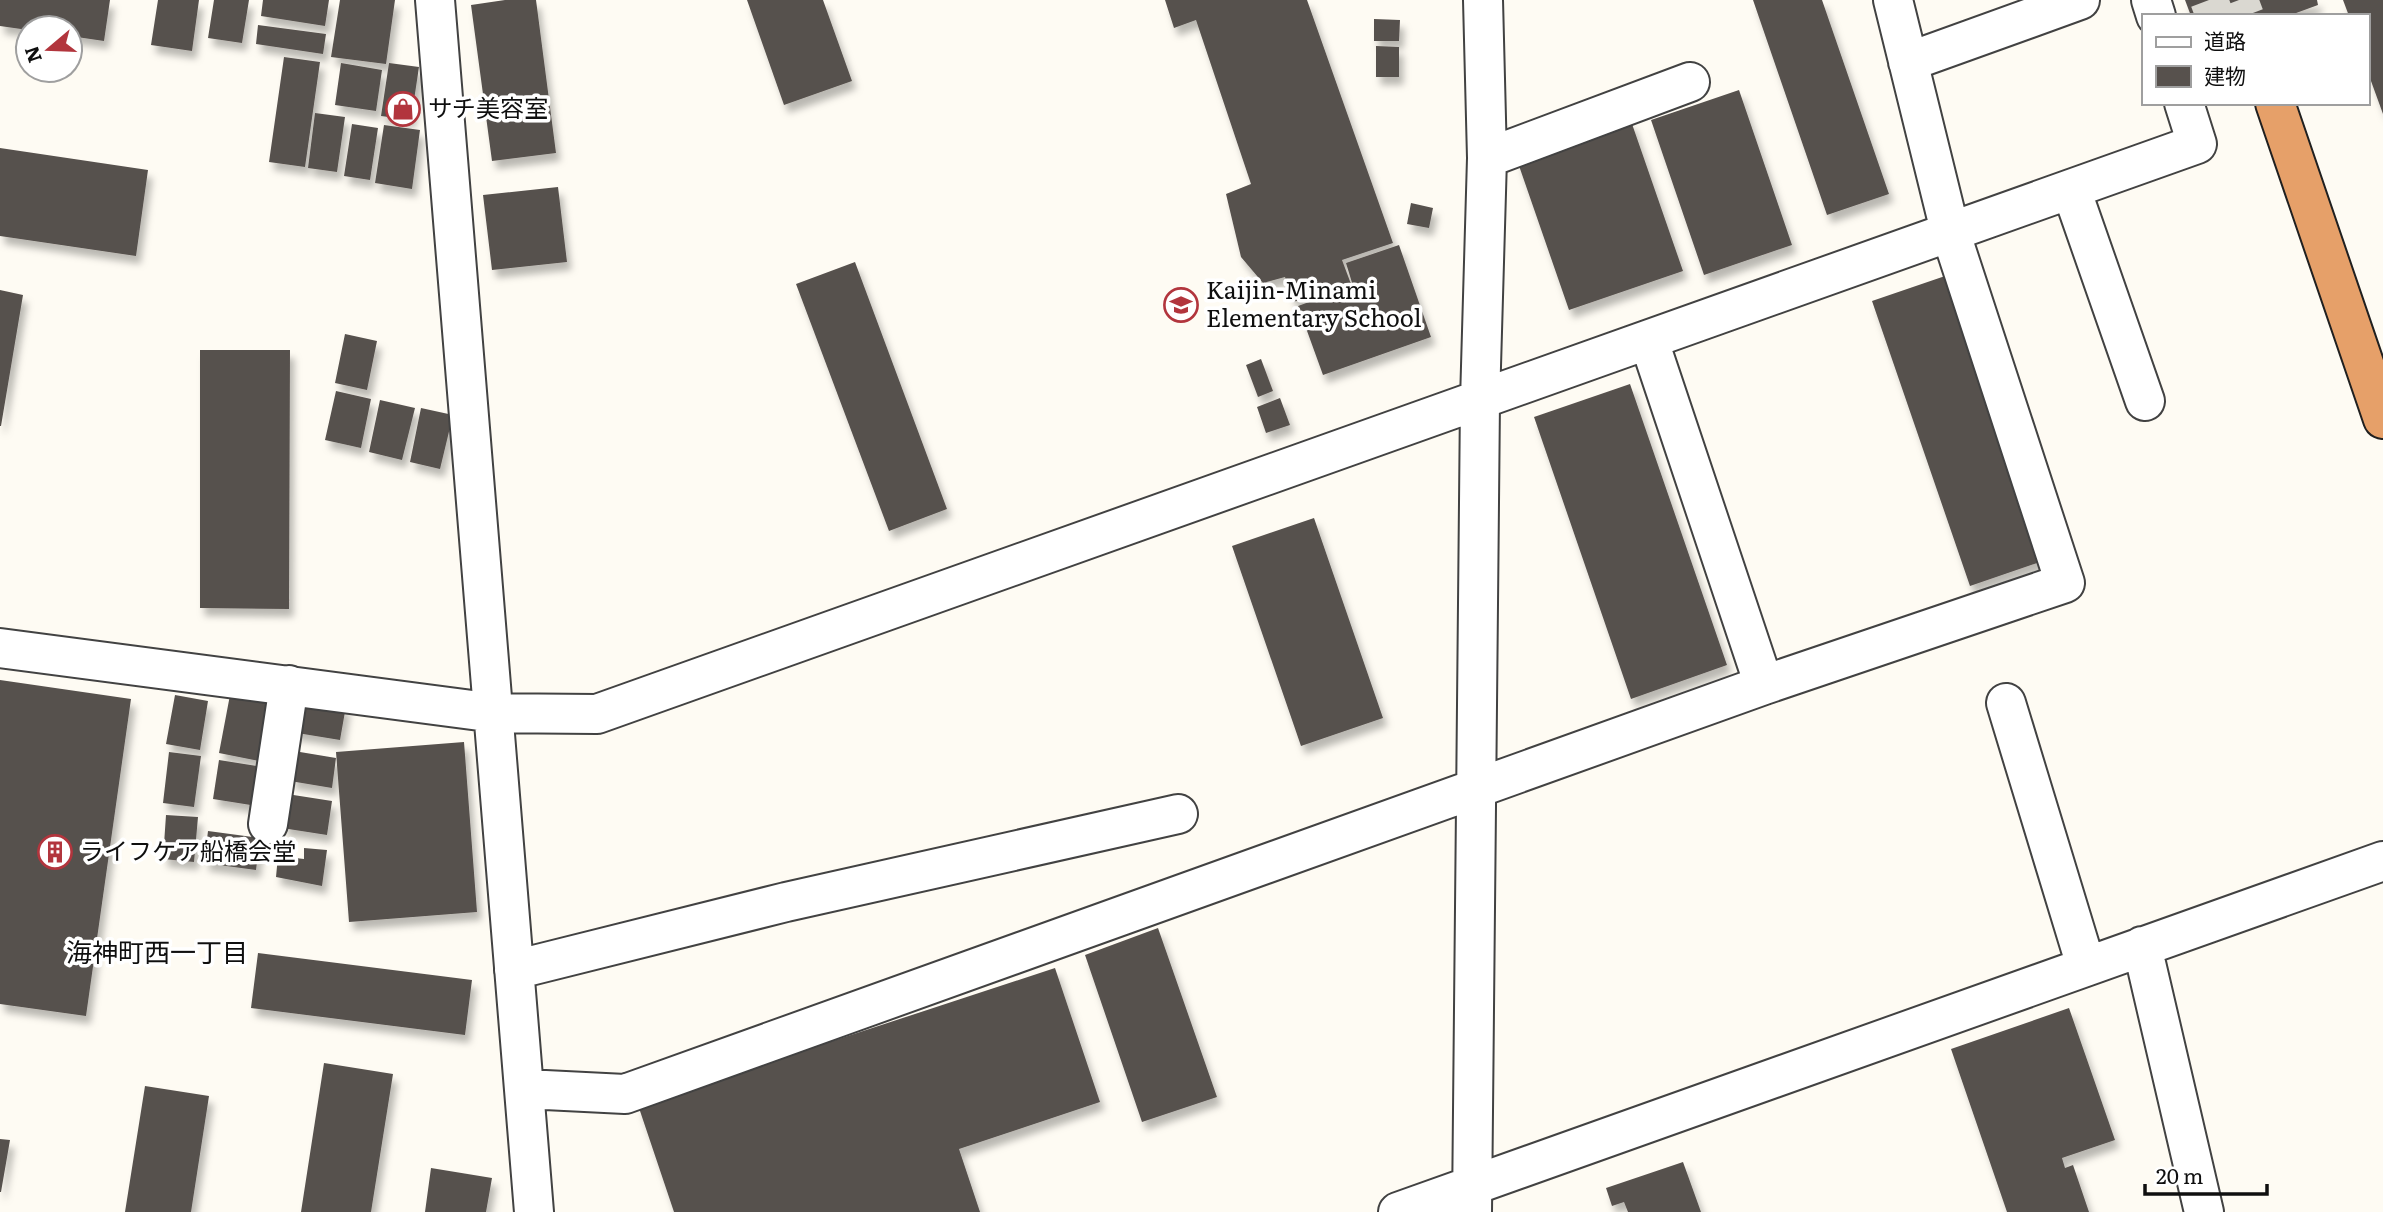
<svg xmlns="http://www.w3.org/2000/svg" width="2383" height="1212" viewBox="0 0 2383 1212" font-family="Literata,'Noto Sans JP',serif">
<defs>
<filter id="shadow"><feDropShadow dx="4.5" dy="8" stdDeviation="3.5" flood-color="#0004"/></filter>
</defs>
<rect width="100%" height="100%" fill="#fefbf3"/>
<path fill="#57514d" filter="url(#shadow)" d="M 0,0 L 110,0 L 104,41 L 70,36 L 70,28 L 28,28 L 28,30 L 0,26 Z
M 158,0 L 199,0 L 192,51 L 151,45 Z
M 214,0 L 249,0 L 242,43 L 208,38 Z
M 263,0 L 329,0 L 325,26 L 261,16 Z
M 340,0 L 395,0 L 386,64 L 331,57 Z
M 505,0 L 536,0 L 556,153 L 492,161 L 471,5 Z
M 747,0 L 823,0 L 852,81 L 784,105 Z
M 1165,0 L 1307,0 L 1393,243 L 1342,260 L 1351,284 L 1293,302 L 1285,277 L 1263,283 L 1241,257 L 1226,194 L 1251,184 L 1196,20 L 1174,28 Z
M 1753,0 L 1822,0 L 1889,194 L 1827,215 Z
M 2185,0 L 2317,0 L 2318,5 L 2288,16 L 2191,16 Z
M 2343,0 L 2383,0 L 2383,114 L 2367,70 L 2367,16 L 2349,16 Z
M 1374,19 L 1400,20 L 1399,41 L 1374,41 Z
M 258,25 L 326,34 L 323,54 L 256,44 Z
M 1376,46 L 1399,47 L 1399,77 L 1376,77 Z
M 284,57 L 320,62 L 305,167 L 269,162 Z
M 341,63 L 382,70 L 376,111 L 335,105 Z
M 389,63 L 419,67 L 411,120 L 381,116 Z
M 1739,90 L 1792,245 L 1704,275 L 1651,120 Z
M 315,113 L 345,117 L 337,172 L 308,168 Z
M 1631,121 L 1683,271 L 1569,310 L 1517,160 Z
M 352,124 L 378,128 L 370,180 L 344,176 Z
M 384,125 L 420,130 L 412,189 L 375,183 Z
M 0,148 L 148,170 L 136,256 L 0,236 Z
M 558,187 L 567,262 L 492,270 L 483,195 Z
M 1411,203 L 1433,208 L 1429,228 L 1407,224 Z
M 1399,245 L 1431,337 L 1323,375 L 1298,306 L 1353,286 L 1346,263 Z
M 855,262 L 947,509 L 889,531 L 796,284 Z
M 1948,275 L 2046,560 L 1970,586 L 1872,301 Z
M 0,290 L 23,295 L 1,426 L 0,426 Z
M 345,334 L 377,341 L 367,390 L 335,383 Z
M 200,350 L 290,350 L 289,609 L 200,608 Z
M 1261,359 L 1273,391 L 1258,397 L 1246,365 Z
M 1630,384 L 1727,665 L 1631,699 L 1534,417 Z
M 336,391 L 371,399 L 361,448 L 325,440 Z
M 1280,398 L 1290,425 L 1266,433 L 1257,407 Z
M 380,400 L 415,408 L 402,460 L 369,452 Z
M 421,408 L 453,415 L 440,469 L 410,462 Z
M 1314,518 L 1383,718 L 1301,746 L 1232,546 Z
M 0,680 L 131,699 L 86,1016 L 0,1004 Z
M 175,695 L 208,701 L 200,750 L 166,744 Z
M 230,695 L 270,703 L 259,761 L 219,753 Z
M 297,698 L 346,706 L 340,740 L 291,732 Z
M 464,742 L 477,912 L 349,922 L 336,752 Z
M 294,751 L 336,758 L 332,788 L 290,781 Z
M 169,752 L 201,756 L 194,807 L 163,803 Z
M 219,760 L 263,767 L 257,806 L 213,799 Z
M 287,794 L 332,801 L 327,835 L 282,828 Z
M 166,815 L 198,817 L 194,862 L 163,859 Z
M 208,831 L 260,838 L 256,870 L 204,863 Z
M 304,848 L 327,850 L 322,886 L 276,877 L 278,856 L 304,859 Z
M 1158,928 L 1217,1097 L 1142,1122 L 1085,955 Z
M 258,953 L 472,980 L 465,1035 L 251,1008 Z
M 1055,968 L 1100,1102 L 959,1149 L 980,1212 L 674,1212 L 638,1105 Z
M 2069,1008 L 2115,1140 L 2062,1158 L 2065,1168 L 2073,1165 L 2089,1212 L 2007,1212 L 1951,1049 Z
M 324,1063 L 393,1074 L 371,1212 L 301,1212 Z
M 145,1086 L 209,1096 L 191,1212 L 125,1212 Z
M 0,1139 L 10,1140 L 1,1192 L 0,1192 Z
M 1683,1162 L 1701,1212 L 1628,1212 L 1624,1202 L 1612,1206 L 1606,1188 Z
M 431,1168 L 492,1178 L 486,1212 L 425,1212 Z"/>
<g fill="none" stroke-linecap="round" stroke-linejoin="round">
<path stroke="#dad8d1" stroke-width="38" stroke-dasharray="38 19" stroke-linecap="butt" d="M 2209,0 L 2215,16
M 2239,0 L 2245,16"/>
<g stroke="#424242" stroke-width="42">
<path id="minor" d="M 435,0 L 534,1212
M 2151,0 L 2156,16
M 1908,62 L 2080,0
M 1487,158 L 1690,82
M 2071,189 L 2145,401
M 1649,341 L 1764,685
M 0,648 L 495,713 L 597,714 L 2197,144 L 2184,103
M 2006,703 L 2086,966
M 268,824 L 289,685
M 2142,946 L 2204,1212
M 514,970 L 786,902 L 1178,814
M 525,1089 L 625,1094 L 1764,685 L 2065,583 L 1950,231 L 1893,0
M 1398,1212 L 2383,861
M 1472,1212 L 1480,401 L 1487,158 L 1483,0"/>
</g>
<g stroke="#202020" stroke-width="42">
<path id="highway" d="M 2275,103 L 2383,419"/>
</g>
<use href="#minor" stroke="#fff" stroke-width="38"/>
<use href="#highway" stroke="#e6a069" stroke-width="38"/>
</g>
<defs>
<g id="shop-ring" transform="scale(1.75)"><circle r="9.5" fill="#fff" stroke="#b2353d" stroke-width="1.5"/><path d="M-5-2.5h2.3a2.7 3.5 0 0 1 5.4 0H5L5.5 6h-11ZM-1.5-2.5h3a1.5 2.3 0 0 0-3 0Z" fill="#b2353d"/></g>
<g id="school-ring" transform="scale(1.75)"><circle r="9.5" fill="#fff" stroke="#b2353d" stroke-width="1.5"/><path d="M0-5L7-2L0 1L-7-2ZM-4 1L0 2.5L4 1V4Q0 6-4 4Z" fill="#b2353d"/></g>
<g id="building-ring" transform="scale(1.75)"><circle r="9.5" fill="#fff" stroke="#b2353d" stroke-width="1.5"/><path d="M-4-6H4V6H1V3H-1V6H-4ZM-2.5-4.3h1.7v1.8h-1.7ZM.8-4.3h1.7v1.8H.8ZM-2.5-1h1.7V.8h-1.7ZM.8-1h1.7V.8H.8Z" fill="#b2353d"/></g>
</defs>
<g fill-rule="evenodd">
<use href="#shop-ring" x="403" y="109"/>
<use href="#school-ring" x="1181" y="305"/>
<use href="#building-ring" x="55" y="852"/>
</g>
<g text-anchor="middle" stroke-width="7" stroke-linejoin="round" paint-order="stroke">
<g font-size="24" fill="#0f0f0f" stroke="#fff" text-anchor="start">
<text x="428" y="117">サチ美容室</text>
<text x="1206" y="299">Kaijin-Minami<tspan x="1206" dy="28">Elementary School</tspan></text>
<text x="80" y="860">ライフケア船橋会堂</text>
</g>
<g font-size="26" fill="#0f0f0f" stroke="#fff">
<text x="157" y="962">海神町西一丁目</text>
</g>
</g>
<rect x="2142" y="14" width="228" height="91" fill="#ffffff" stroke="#9f9f9f" stroke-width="2"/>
<rect x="2156" y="37" width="35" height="10" fill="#ffffff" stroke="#9f9f9f" stroke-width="2"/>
<text x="2204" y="49" font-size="21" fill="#0f0f0f">道路</text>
<rect x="2156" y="66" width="35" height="21" fill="#57514d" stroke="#9f9f9f" stroke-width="2"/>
<text x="2204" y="84" font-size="21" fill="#0f0f0f">建物</text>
<g transform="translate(49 49) rotate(251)"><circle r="33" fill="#ffffff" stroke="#9f9f9f" stroke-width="2"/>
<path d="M0-5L12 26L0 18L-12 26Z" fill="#b2353d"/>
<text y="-10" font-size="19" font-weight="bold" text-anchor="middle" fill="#0f0f0f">N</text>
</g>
<path d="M2145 1184v10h122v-10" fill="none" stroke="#0f0f0f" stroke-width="3.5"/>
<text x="2156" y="1184" font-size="21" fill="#0f0f0f" stroke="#ffffff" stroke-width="5" paint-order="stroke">20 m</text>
</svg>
